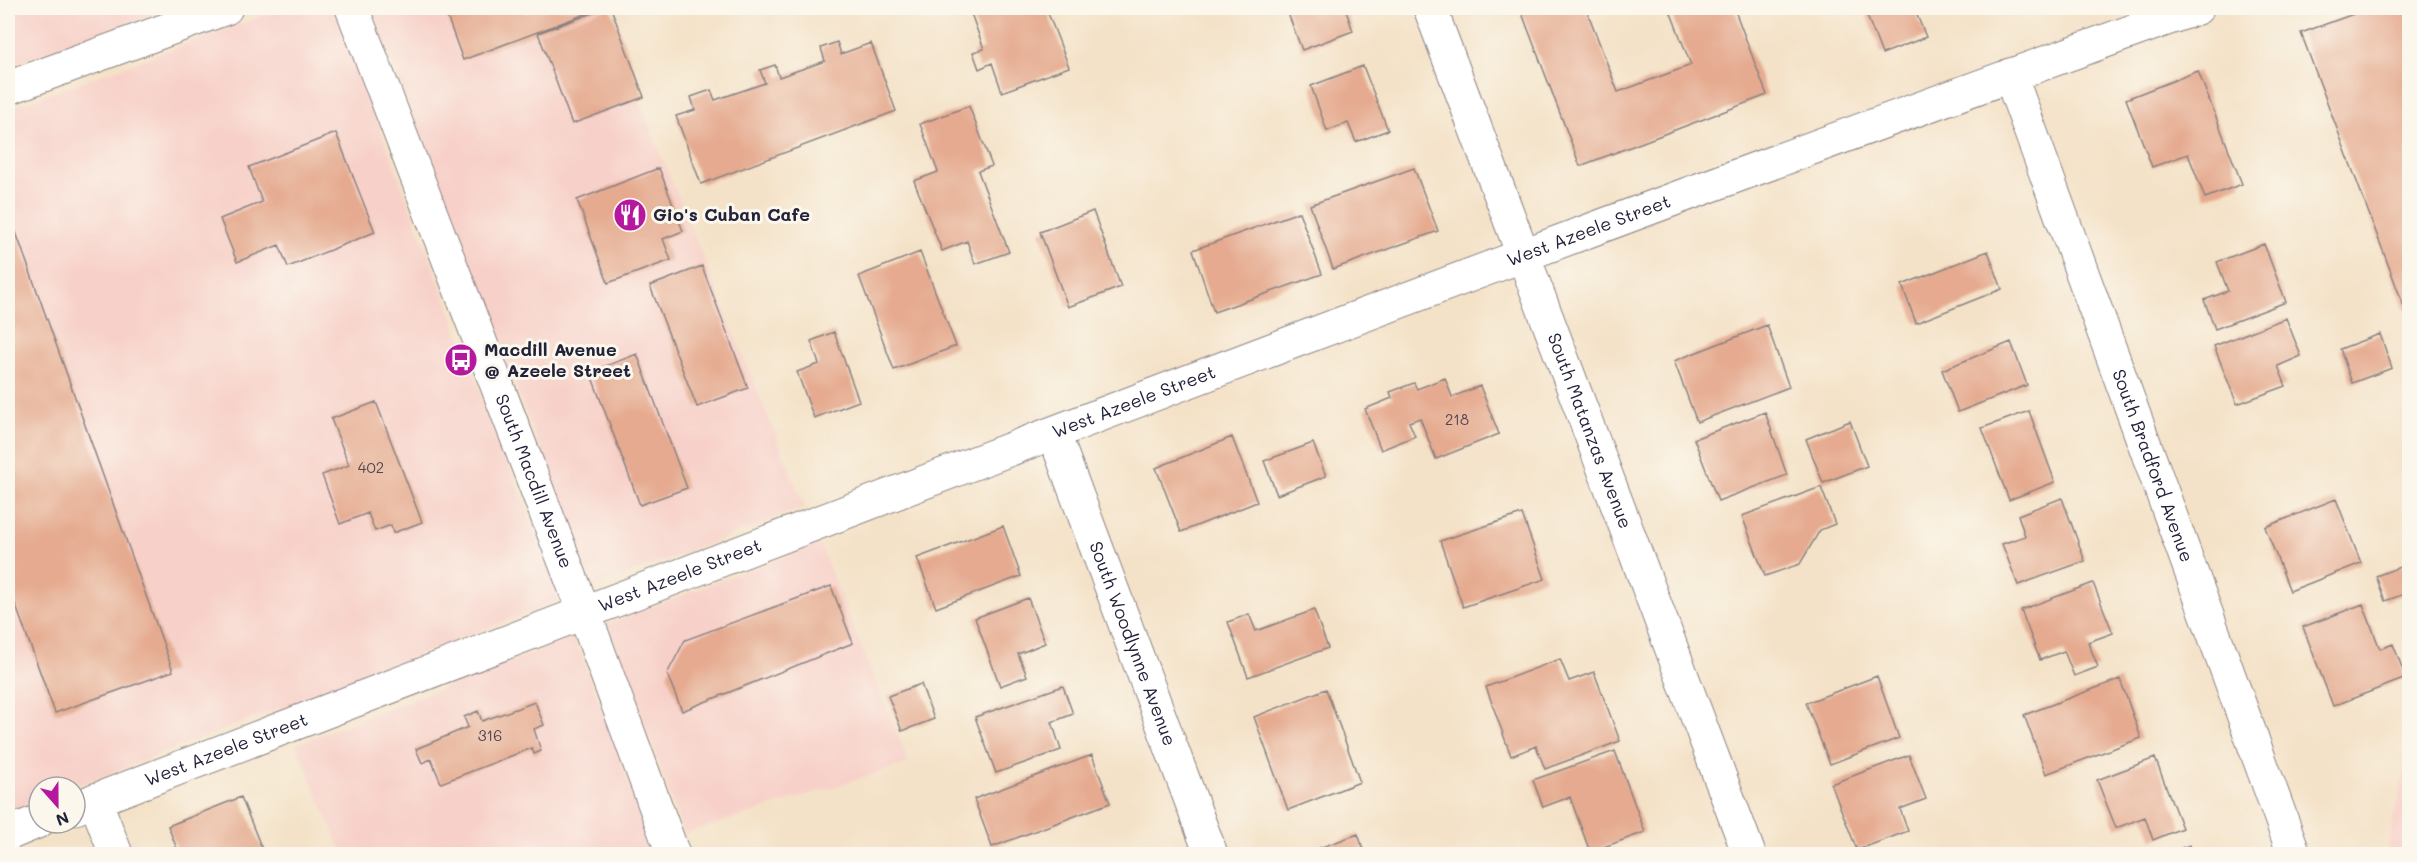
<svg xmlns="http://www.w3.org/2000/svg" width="2417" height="862" viewBox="0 0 2417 862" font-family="Mali,sans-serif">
<rect width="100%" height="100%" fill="#fbf7ec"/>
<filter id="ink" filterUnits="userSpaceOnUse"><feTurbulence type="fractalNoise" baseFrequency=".0167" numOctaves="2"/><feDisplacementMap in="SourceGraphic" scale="12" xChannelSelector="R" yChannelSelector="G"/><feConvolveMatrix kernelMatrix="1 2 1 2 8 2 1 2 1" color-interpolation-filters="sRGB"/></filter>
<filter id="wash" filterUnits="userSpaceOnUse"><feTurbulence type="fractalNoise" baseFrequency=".008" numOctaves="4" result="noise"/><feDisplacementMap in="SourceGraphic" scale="24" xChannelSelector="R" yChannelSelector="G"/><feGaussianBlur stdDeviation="1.35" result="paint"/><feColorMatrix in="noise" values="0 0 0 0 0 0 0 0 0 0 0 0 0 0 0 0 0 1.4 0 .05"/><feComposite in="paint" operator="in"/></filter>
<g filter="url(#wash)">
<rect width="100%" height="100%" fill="#f4e2c8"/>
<path fill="#f7d1c9" d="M 8,8 L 169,8 L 8,67 Z
M 284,8 L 334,8 L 561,600 L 75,787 L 39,787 L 39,801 L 8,813 L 8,109 Z
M 371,8 L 601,8 L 805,507 L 593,588 Z
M 819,543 L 909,763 L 684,834 L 607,624 Z
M 575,637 L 654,854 L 343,854 L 296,744 Z
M 2409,750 L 2409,854 L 2386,854 Z"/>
<g id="blocks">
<path fill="#e5aa8f" d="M 444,8 L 523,8 L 525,13 L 541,8 L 601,8 L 463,60 Z
M 607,8 L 611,8 L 644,97 L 572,124 L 538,33 Z
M 969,8 L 1046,8 L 1069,67 L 1002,92 L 992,63 L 979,69 L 973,52 L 984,49 Z
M 1286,8 L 1345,8 L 1353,31 L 1302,50 Z
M 1520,8 L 1586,8 L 1618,92 L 1691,65 L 1669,8 L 1734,8 L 1767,95 L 1580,166 Z
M 1864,8 L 1914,8 L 1926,37 L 1882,54 Z
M 2370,8 L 2410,8 L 2410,311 L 2406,312 L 2301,33 Z
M 837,42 L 841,54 L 871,43 L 896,111 L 701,184 L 676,116 L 695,110 L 691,97 L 711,90 L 715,100 L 765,83 L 760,70 L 775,65 L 779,77 L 825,61 L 821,48 Z
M 1363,66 L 1388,130 L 1356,142 L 1348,123 L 1327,131 L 1311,86 Z
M 2198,71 L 2242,184 L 2205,198 L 2188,154 L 2152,167 L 2126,99 Z
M 969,106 L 992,166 L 978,171 L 1009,252 L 975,264 L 967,241 L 942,251 L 914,181 L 938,172 L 920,124 Z
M 336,133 L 375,232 L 288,267 L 279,245 L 237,262 L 220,219 L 262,202 L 249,167 Z
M 659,168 L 683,231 L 663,239 L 671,260 L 608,283 L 577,200 Z
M 1414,168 L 1438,231 L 1333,269 L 1310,205 Z
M 8,210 L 173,671 L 55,713 L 8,584 Z
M 1093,211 L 1121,287 L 1068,307 L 1040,232 Z
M 1299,212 L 1322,274 L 1214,312 L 1193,250 Z
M 2264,244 L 2286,302 L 2215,329 L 2204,300 L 2228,291 L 2217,262 Z
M 1988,251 L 2002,289 L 1916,323 L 1902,285 Z
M 920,252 L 956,346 L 894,370 L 859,276 Z
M 702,266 L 748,388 L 697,407 L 650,286 Z
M 2286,318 L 2301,356 L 2278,366 L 2286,386 L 2237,404 L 2214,346 Z
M 1767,325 L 1789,387 L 1697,422 L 1674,361 Z
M 834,332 L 859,401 L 814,418 L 797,372 L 819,364 L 811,341 Z
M 2380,334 L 2392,368 L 2352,383 L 2340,349 Z
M 2011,342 L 2027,385 L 1958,412 L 1942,370 Z
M 637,354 L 687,488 L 640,505 L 590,372 Z
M 1445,378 L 1452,397 L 1480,386 L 1499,434 L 1436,459 L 1420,418 L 1409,422 L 1415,436 L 1381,450 L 1365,409 L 1392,398 L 1390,392 L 1414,383 L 1417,389 Z
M 376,402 L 422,522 L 393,533 L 391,525 L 375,531 L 368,513 L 340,524 L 322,475 L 349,465 L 331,419 Z
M 2029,411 L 2055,482 L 2009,500 L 1982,428 Z
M 1765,412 L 1787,475 L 1718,501 L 1694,439 Z
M 1850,421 L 1867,466 L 1823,483 L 1806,439 Z
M 1232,437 L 1257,502 L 1181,532 L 1156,468 Z
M 1313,443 L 1326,476 L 1277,495 L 1264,461 Z
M 1821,487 L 1835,524 L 1820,530 L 1800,564 L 1765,576 L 1742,516 Z
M 2062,498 L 2085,561 L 2018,585 L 2002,544 L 2025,536 L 2018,515 Z
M 2336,499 L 2361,563 L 2290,591 L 2265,527 Z
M 1522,514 L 1545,579 L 1463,607 L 1440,541 Z
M 1003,526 L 1021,576 L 936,608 L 917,558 Z
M 2410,563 L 2410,592 L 2385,601 L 2376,576 Z
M 2093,583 L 2113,633 L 2088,642 L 2098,667 L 2074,676 L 2064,651 L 2040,660 L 2021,610 Z
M 831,586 L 853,643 L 682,711 L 667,674 L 685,640 Z
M 1028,598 L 1045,643 L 1018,654 L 1027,676 L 1000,686 L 975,618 Z
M 2363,604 L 2380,649 L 2393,644 L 2406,678 L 2333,706 L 2303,627 Z
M 1314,610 L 1328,648 L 1248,677 L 1228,622 L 1249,614 L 1256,631 Z
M 1560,659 L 1569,681 L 1594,672 L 1620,741 L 1545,769 L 1536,746 L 1511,756 L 1486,687 Z
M 1877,676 L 1899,738 L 1830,764 L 1806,703 Z
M 2120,679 L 2141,738 L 2046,774 L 2024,715 Z
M 921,684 L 934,719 L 902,731 L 888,696 Z
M 1063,686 L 1073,714 L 1052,722 L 1061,750 L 996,773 L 975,717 Z
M 1326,689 L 1360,782 L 1288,810 L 1254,717 Z
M 535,702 L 544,725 L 534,729 L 541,751 L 534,754 L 532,748 L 441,783 L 431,759 L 422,763 L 416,749 L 468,727 L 464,717 L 478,711 L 482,721 Z
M 1615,751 L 1645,832 L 1590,852 L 1570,797 L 1543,807 L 1533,780 Z
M 1092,755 L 1110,803 L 992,847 L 974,799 Z
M 1909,755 L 1926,799 L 1900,809 L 1908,831 L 1857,850 L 1831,784 Z
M 2155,758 L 2182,828 L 2153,840 L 2145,817 L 2116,828 L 2097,780 Z
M 241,797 L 264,854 L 179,854 L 168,826 Z
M 1358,834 L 1365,854 L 1308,854 L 1308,852 Z
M 2190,845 L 2193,854 L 2165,854 Z"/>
</g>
</g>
<g filter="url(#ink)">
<use href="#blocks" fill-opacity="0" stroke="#8b8282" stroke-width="1.5"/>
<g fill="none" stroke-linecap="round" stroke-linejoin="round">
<g stroke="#8b8282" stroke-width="35">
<g id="minor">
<path id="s1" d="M 1430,8 L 1749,854"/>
<path id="s2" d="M 2010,75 L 2294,854"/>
<path d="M 8,88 L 226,8"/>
<path id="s3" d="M 1054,434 L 1211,854"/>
<path d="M 95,800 L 116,854"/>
</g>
</g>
<g stroke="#8b8282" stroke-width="35">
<g id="tertiary">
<path id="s4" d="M 352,8 L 584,612 L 673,854"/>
</g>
</g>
<g stroke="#8b8282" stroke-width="35">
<g id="secondary">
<path id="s5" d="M 75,808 C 781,537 1486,263 2197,8"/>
<path d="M 8,834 L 39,821"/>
</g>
</g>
<use href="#minor" stroke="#fff" stroke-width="33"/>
<use href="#tertiary" stroke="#fff" stroke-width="33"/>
<use href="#secondary" stroke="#fff" stroke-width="33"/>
</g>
</g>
<defs>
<g id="restaurant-disc" transform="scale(1.725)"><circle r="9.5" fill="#b5179e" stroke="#fbf7ec"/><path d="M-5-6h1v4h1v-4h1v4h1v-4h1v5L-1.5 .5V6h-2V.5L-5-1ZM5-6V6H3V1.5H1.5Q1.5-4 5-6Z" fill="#fff"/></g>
<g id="bus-disc" transform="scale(1.725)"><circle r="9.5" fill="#b5179e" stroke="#fbf7ec"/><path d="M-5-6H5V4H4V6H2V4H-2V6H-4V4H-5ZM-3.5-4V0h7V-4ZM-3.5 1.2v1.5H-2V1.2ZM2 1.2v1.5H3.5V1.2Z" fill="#fff"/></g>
</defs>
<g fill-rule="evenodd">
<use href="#restaurant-disc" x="630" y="215"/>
<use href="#bus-disc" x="461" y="360"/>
</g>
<g text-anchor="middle" stroke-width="6" stroke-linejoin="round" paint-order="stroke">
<g font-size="15" fill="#534450">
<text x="1457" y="425">218</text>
<text x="371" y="473">402</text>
<text x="490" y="741">316</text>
</g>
<g font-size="18" font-weight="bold" fill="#22223b" stroke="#fbf7ec" text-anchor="start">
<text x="653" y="221">Gio's Cuban Cafe</text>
<text x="484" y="356">Macdill Avenue<tspan x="484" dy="21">@ Azeele Street</tspan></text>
</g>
<g font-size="18" fill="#22223b" stroke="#fbf7ec">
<text dy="6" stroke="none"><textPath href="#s5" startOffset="1620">West Azeele Street</textPath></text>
<text dy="6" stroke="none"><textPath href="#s5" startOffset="1134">West Azeele Street</textPath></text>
<text dy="6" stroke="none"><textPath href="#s1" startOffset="452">South Matanzas Avenue</textPath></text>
<text dy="6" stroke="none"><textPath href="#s2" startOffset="416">South Bradford Avenue</textPath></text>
<text dy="6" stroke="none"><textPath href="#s4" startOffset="507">South Macdill Avenue</textPath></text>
<text dy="6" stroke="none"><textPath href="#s5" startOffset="648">West Azeele Street</textPath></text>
<text dy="6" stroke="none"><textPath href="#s3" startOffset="224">South Woodlynne Avenue</textPath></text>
<text dy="6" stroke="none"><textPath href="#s5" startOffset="162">West Azeele Street</textPath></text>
</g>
</g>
<rect width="2417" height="862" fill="none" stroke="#fbf7ec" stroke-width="30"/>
<g transform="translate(57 805) rotate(159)"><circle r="28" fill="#fbf7ec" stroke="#a4a2a5" stroke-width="1.5"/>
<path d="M0-4.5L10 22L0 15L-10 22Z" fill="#b5179e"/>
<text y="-9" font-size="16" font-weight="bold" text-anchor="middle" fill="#22223b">N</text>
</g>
</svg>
